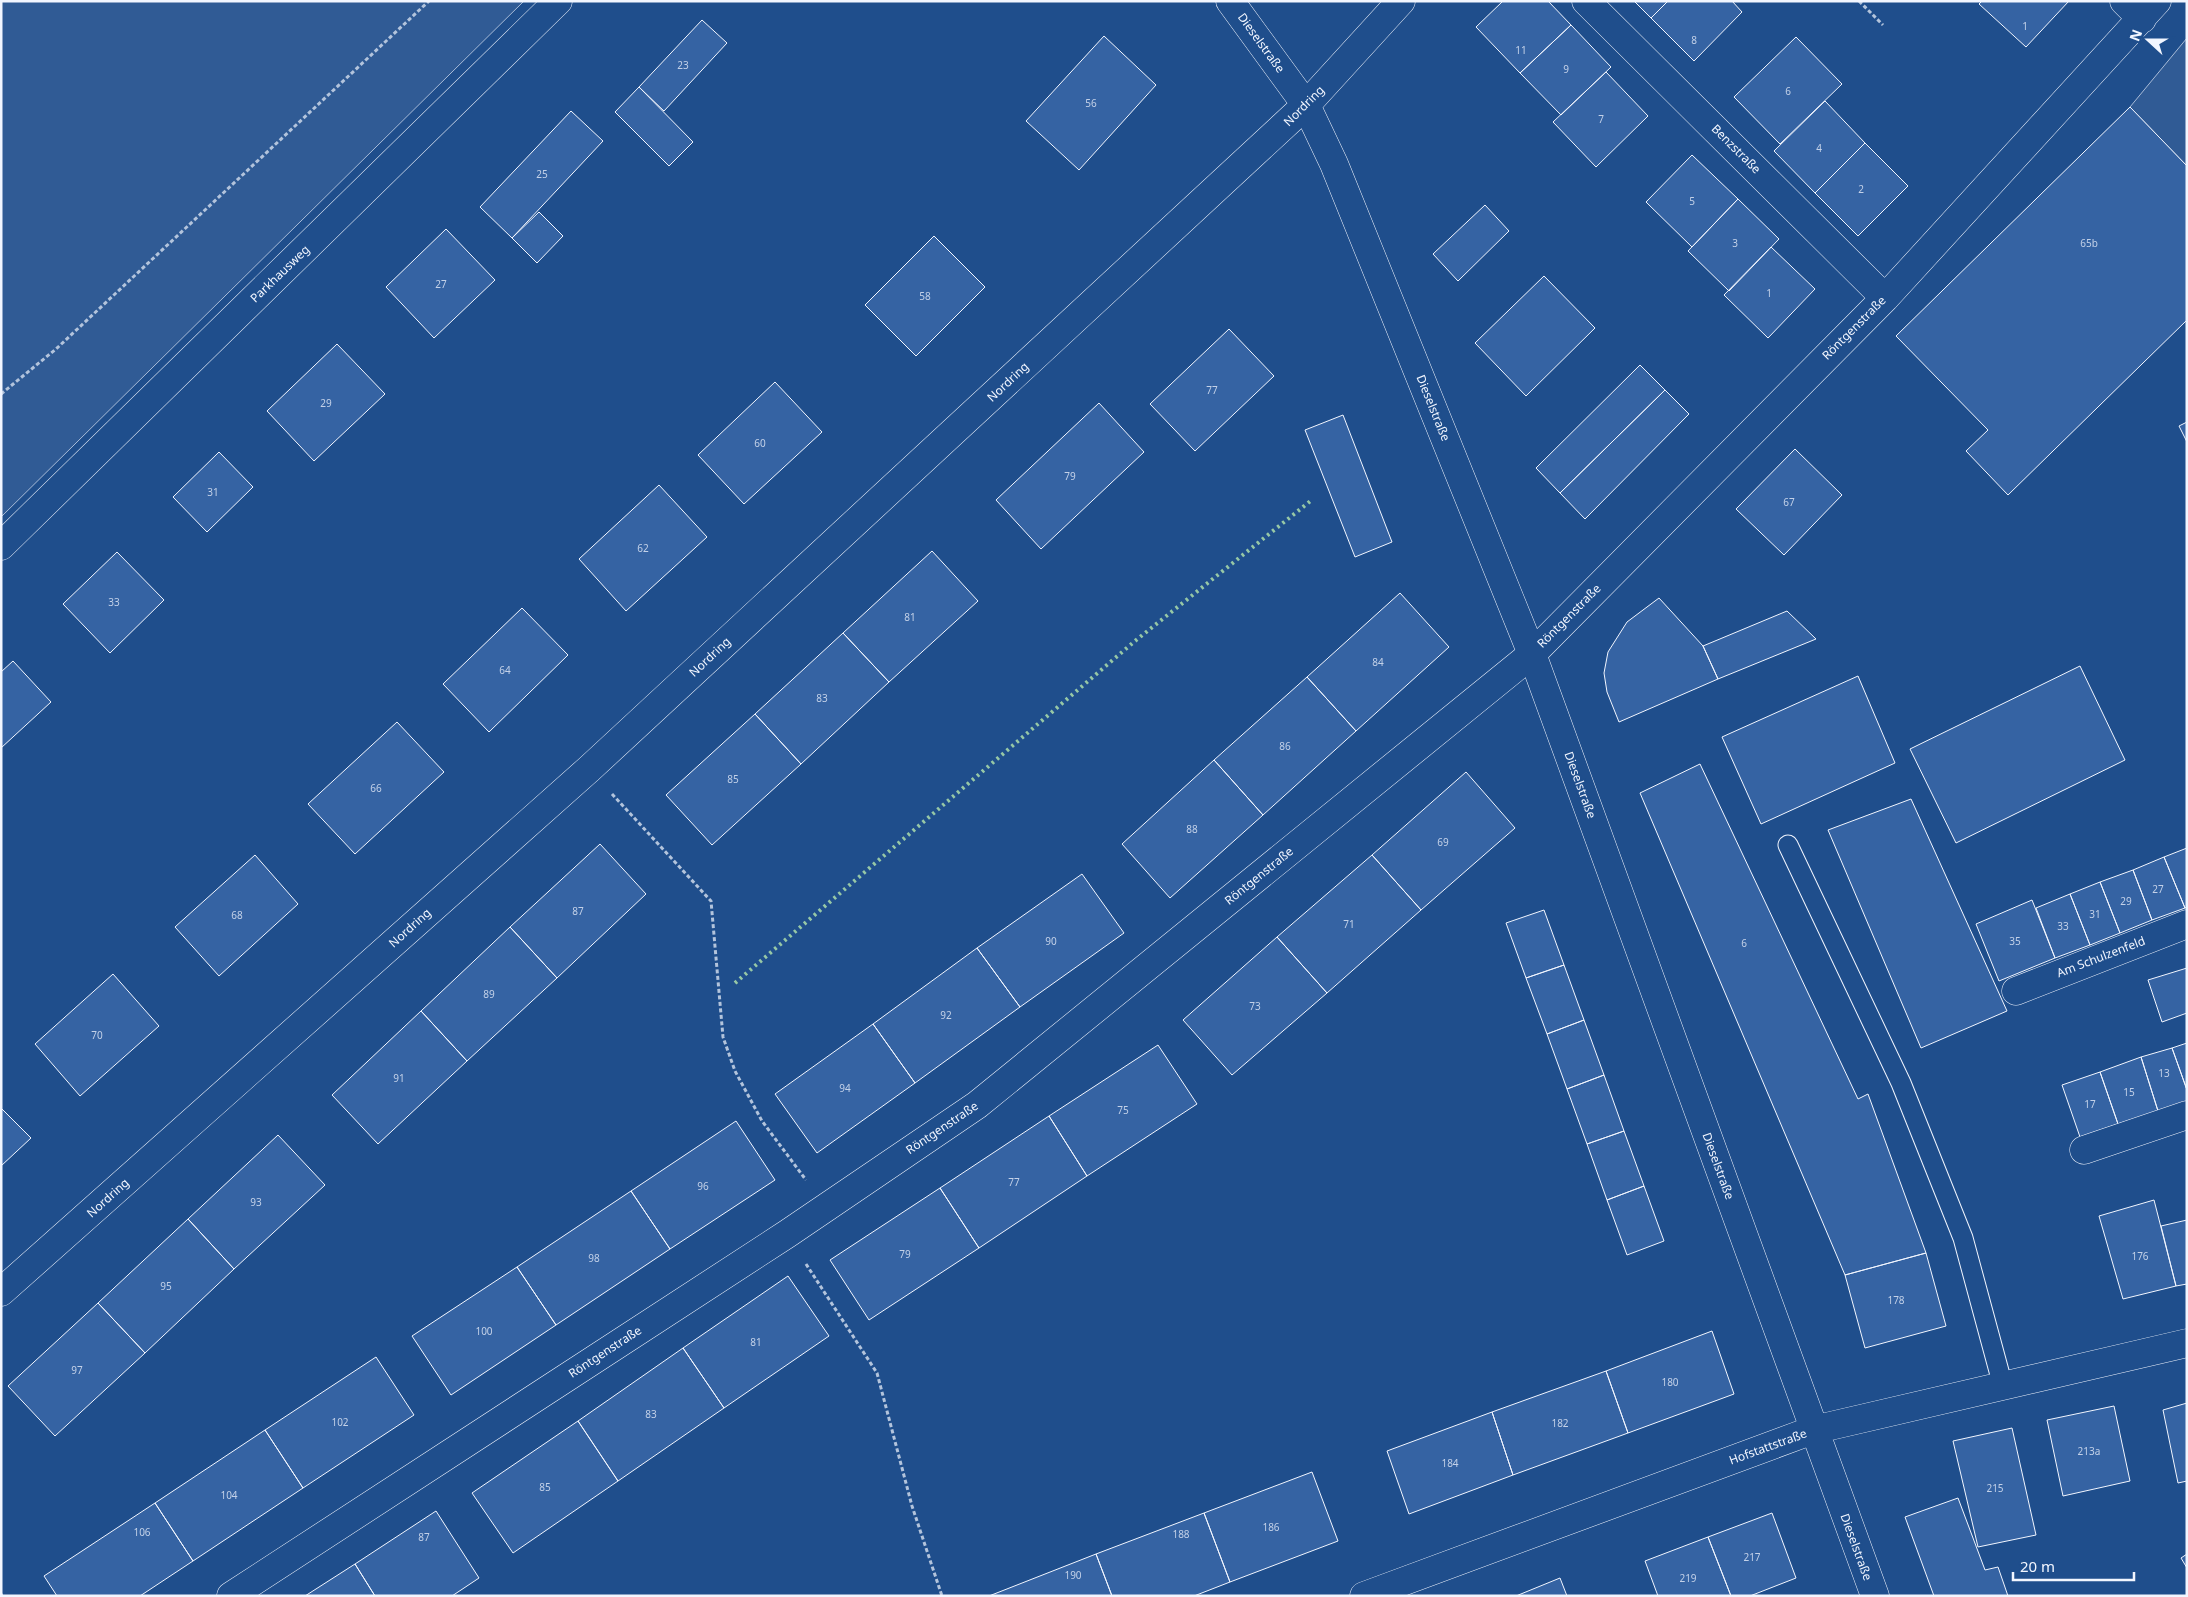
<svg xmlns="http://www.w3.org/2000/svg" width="2188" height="1597" viewBox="0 0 2188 1597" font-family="'Noto Sans',sans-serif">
<rect width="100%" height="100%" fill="#1f4e8c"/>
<path fill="#305b95" stroke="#a8bbd7" d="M 1,1 L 524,1 L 1,517 Z
M 2187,38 L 2187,166 L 2130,107 Z"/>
<path fill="#3563a3" stroke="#f2f6ff" d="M 1503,1 L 1548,1 L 1571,25 L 1520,73 L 1476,27 Z
M 1634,1 L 1668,1 L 1651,18 Z
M 1668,1 L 1732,1 L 1742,12 L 1694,61 L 1651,18 Z
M 1982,1 L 2069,1 L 2026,47 L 1979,4 Z
M 702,20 L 727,43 L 664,111 L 639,87 Z
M 1571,25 L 1611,67 L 1561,115 L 1520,73 Z
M 1104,36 L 1156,85 L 1079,170 L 1026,121 Z
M 1796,37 L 1842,84 L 1780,144 L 1734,97 Z
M 1606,72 L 1648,116 L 1596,167 L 1553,122 Z
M 639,87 L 693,142 L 669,166 L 615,112 Z
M 1825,101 L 1865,143 L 1815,193 L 1774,151 Z
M 2130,107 L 2187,166 L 2187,320 L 2008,495 L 1966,451 L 1988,430 L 1896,336 Z
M 571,111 L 603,141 L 512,238 L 480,207 Z
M 1865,143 L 1908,186 L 1858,236 L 1815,193 Z
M 1692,155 L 1738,199 L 1692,247 L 1646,202 Z
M 1738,199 L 1779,239 L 1729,291 L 1688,251 Z
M 1485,205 L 1509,231 L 1458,281 L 1433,254 Z
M 539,212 L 563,236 L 537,263 L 512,238 Z
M 446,229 L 495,280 L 434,338 L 386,287 Z
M 934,236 L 985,287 L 916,356 L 865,305 Z
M 1771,247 L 1815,289 L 1768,338 L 1724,295 Z
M 1544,276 L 1595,328 L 1526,396 L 1475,343 Z
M 1229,329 L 1274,376 L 1195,451 L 1150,404 Z
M 337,344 L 385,394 L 314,461 L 267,411 Z
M 1640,365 L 1665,390 L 1560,493 L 1536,468 Z
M 775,382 L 822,432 L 744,504 L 698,455 Z
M 1665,390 L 1689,414 L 1585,519 L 1560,493 Z
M 1099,403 L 1144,452 L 1041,549 L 996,500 Z
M 1343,415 L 1392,542 L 1355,557 L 1305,430 Z
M 2187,422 L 2187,442 L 2179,426 Z
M 1795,449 L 1842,495 L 1784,555 L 1736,509 Z
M 219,452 L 253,487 L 207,532 L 173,497 Z
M 659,485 L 707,537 L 626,611 L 579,559 Z
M 932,551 L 978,601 L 889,682 L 843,633 Z
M 117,552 L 164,600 L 110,653 L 63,604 Z
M 1400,593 L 1449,647 L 1356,731 L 1307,677 Z
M 1659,598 L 1703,646 L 1718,679 L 1619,722 L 1607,692 L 1604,673 L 1608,652 L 1627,622 Z
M 522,608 L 568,655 L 489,732 L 443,684 Z
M 1787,611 L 1816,639 L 1718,679 L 1703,646 Z
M 843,633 L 889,682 L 801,764 L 755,714 Z
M 13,661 L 51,702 L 1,748 L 1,672 Z
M 2080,666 L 2125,760 L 1956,843 L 1910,749 Z
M 1858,676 L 1895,763 L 1761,824 L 1722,737 Z
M 1307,677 L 1356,731 L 1263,815 L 1214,760 Z
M 755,714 L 801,764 L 712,845 L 666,795 Z
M 397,722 L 444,772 L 355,854 L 308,804 Z
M 1214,760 L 1263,815 L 1170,898 L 1122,844 Z
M 1700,764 L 1858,1099 L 1868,1094 L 1926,1253 L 1845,1275 L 1640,793 Z
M 1466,772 L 1515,828 L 1421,910 L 1372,855 Z
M 1911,799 L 2007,1011 L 1921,1048 L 1828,830 Z
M 600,844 L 646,894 L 557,978 L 510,927 Z
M 2187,848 L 2187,907 L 2185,908 L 2164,857 Z
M 255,855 L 298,904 L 219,976 L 175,927 Z
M 1372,855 L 1421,910 L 1327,993 L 1277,937 Z
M 2164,857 L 2185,908 L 2152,920 L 2133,870 Z
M 2133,870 L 2152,920 L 2120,933 L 2100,882 Z
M 1082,874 L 1124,933 L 1020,1007 L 977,948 Z
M 2100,882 L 2120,933 L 2090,945 L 2070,894 Z
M 2070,894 L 2090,945 L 2055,958 L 2036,908 Z
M 2032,900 L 2055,958 L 1999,981 L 1976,924 Z
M 1544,910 L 1564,965 L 1526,978 L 1506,923 Z
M 510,927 L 557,978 L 467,1061 L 421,1011 Z
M 1277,937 L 1327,993 L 1232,1075 L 1183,1020 Z
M 977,948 L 1020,1007 L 915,1083 L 873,1024 Z
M 1564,965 L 1584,1020 L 1547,1034 L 1526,978 Z
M 2187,968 L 2187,1013 L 2162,1022 L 2148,980 Z
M 113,974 L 159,1026 L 80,1096 L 35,1044 Z
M 421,1011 L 467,1061 L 378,1144 L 332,1095 Z
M 1584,1020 L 1604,1075 L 1567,1089 L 1547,1034 Z
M 873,1024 L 915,1083 L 817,1153 L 775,1094 Z
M 2187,1043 L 2187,1090 L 2172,1048 Z
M 1158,1045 L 1197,1104 L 1087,1176 L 1049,1116 Z
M 2172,1048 L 2187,1090 L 2187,1102 L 2158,1111 L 2141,1057 Z
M 2141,1057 L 2158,1111 L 2118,1124 L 2100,1072 Z
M 2100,1072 L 2118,1124 L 2080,1137 L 2062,1085 Z
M 1604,1075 L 1624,1131 L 1587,1144 L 1567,1089 Z
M 1,1108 L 31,1138 L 1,1166 Z
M 1049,1116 L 1087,1176 L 979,1248 L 940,1188 Z
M 736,1121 L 775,1180 L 670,1249 L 631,1191 Z
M 1624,1131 L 1644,1186 L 1607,1200 L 1587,1144 Z
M 278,1135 L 325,1185 L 234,1269 L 188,1219 Z
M 1644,1186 L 1664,1241 L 1627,1255 L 1607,1200 Z
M 940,1188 L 979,1248 L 869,1320 L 830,1260 Z
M 631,1191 L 670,1249 L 556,1325 L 517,1267 Z
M 2154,1200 L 2176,1286 L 2123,1299 L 2099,1216 Z
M 188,1219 L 234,1269 L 145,1353 L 98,1303 Z
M 2187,1220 L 2187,1284 L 2176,1286 L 2161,1226 Z
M 1926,1253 L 1946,1326 L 1865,1348 L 1845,1275 Z
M 517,1267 L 556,1325 L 451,1395 L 412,1336 Z
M 788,1276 L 829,1336 L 724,1408 L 683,1348 Z
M 98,1303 L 145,1353 L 55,1436 L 8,1386 Z
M 1712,1331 L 1734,1394 L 1628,1433 L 1606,1371 Z
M 683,1348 L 724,1408 L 618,1481 L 578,1421 Z
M 376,1357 L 414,1415 L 303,1488 L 265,1430 Z
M 1606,1371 L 1628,1433 L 1513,1475 L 1492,1412 Z
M 2187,1403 L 2187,1481 L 2178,1483 L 2163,1410 Z
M 2114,1406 L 2130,1481 L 2063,1496 L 2047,1420 Z
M 1492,1412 L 1513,1475 L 1409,1514 L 1387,1451 Z
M 578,1421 L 618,1481 L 513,1553 L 472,1493 Z
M 2012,1428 L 2036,1535 L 1978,1547 L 1953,1441 Z
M 265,1430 L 303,1488 L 193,1561 L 155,1503 Z
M 1312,1472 L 1338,1541 L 1230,1582 L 1204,1513 Z
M 1958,1498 L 1985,1570 L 1998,1567 L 2008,1596 L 1934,1596 L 1905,1517 Z
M 155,1503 L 193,1561 L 140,1596 L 57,1596 L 44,1576 Z
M 436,1511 L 479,1578 L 452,1596 L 375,1596 L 355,1564 Z
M 1204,1513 L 1230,1582 L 1194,1596 L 1112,1596 L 1096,1554 Z
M 1772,1513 L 1796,1578 L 1750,1596 L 1731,1596 L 1708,1537 Z
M 1708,1537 L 1731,1596 L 1658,1596 L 1645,1561 Z
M 1096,1554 L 1112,1596 L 989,1596 Z
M 2187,1554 L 2187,1568 L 2181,1558 Z
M 355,1564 L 375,1596 L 305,1596 Z
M 1560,1578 L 1567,1596 L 1516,1596 Z"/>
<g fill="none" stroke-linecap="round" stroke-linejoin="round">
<g stroke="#f2f6ff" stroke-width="21">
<path id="service" d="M 1788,845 L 1901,1083 L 1963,1238 L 2003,1386"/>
</g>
<g stroke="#f2f6ff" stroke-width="29">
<path id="minor" d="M 1230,1 L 1306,105 L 1334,164 L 1532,654 L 1875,1596
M 1586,1 L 1885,298
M 2124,1 L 2142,19
M 1,546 L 558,1
M 2016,991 L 2187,924
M 2084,1150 L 2187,1115
M 1,1292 L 589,769 L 1306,105 L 1401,1
M 231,1596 L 787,1234 L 977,1105 L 1532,654 L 1885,298 L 2157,1
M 1364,1596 L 1813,1430 L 2187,1343"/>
</g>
<path stroke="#b3c4dc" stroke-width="3" stroke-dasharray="4 2.5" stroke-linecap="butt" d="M 1859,1 L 1883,25
M 1,394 L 56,349 L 429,1
M 612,794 L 711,901 L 723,1037 L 735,1071 L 762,1121 L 806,1180
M 806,1264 L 877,1373 L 912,1506 L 942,1596
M 1,1594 L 2,1596"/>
<use href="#service" stroke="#1f4e8c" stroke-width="19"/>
<use href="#minor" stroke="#1f4e8c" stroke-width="28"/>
<path stroke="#97c8a6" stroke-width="4" stroke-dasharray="2.5 4" stroke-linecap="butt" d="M 735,983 L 1135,641 L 1313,499"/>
</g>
<g text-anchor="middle" stroke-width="4" stroke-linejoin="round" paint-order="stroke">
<g font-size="10" fill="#c3d1e8">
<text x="2025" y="30">1</text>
<text x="1694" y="44">8</text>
<text x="1521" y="54">11</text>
<text x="683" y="69">23</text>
<text x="1566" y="73">9</text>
<text x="1788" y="95">6</text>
<text x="1091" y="107">56</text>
<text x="1601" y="123">7</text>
<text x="1819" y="152">4</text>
<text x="542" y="178">25</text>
<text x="1861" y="193">2</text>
<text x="1692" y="205">5</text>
<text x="1735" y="247">3</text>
<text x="2089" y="247">65b</text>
<text x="441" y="288">27</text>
<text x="1769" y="297">1</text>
<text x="925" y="300">58</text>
<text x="1212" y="394">77</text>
<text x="326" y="407">29</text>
<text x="760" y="447">60</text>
<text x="1070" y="480">79</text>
<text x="213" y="496">31</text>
<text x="1789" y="506">67</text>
<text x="643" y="552">62</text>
<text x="114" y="606">33</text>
<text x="910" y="621">81</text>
<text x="1378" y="666">84</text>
<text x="505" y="674">64</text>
<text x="822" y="702">83</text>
<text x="1285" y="750">86</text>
<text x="733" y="783">85</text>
<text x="376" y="792">66</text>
<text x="1192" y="833">88</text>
<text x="1443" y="846">69</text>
<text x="2158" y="893">27</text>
<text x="2126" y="905">29</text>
<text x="578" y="915">87</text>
<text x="2095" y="918">31</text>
<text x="237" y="919">68</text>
<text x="1349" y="928">71</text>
<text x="2063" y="930">33</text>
<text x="1051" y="945">90</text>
<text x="2015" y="945">35</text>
<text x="1744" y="947">6</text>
<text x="489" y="998">89</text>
<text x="1255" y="1010">73</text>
<text x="946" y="1019">92</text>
<text x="97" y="1039">70</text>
<text x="2164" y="1077">13</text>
<text x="399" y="1082">91</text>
<text x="845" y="1092">94</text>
<text x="2129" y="1096">15</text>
<text x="2090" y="1108">17</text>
<text x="1123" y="1114">75</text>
<text x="1014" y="1186">77</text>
<text x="703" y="1190">96</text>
<text x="256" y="1206">93</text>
<text x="905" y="1258">79</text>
<text x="2140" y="1260">176</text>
<text x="594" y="1262">98</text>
<text x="166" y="1290">95</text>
<text x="1896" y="1304">178</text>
<text x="484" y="1335">100</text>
<text x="756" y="1346">81</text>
<text x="77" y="1374">97</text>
<text x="1670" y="1386">180</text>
<text x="651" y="1418">83</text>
<text x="340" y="1426">102</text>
<text x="1560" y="1427">182</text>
<text x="2089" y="1455">213a</text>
<text x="1450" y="1467">184</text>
<text x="545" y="1491">85</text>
<text x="1995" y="1492">215</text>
<text x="229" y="1499">104</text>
<text x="1271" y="1531">186</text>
<text x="142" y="1536">106</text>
<text x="1181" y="1538">188</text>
<text x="424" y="1541">87</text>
<text x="1752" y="1561">217</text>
<text x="1073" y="1579">190</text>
<text x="1688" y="1582">219</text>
</g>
<g font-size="12" fill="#f2f6ff" stroke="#1f4e8c">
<text transform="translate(1261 43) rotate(54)" y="4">Dieselstraße</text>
<text transform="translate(1304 106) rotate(-45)" y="4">Nordring</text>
<text transform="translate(1736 149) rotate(45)" y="4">Benzstraße</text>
<text transform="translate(280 274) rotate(-44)" y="4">Parkhausweg</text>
<text transform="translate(1854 328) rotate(-45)" y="4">Röntgenstraße</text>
<text transform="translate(1008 382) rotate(-43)" y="4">Nordring</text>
<text transform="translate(1433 408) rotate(68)" y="4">Dieselstraße</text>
<text transform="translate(1569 616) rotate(-45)" y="4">Röntgenstraße</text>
<text transform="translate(710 657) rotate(-43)" y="4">Nordring</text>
<text transform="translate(1580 785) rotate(70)" y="4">Dieselstraße</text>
<text transform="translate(1259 876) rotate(-39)" y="4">Röntgenstraße</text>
<text transform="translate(410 928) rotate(-42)" y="4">Nordring</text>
<text transform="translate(2101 957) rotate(-21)" y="4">Am Schulzenfeld</text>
<text transform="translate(942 1128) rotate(-34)" y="4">Röntgenstraße</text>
<text transform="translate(1718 1166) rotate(70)" y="4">Dieselstraße</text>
<text transform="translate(108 1198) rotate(-42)" y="4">Nordring</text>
<text transform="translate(605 1352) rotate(-33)" y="4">Röntgenstraße</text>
<text transform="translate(1768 1447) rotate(-20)" y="4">Hofstattstraße</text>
<text transform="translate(1856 1547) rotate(70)" y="4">Dieselstraße</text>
</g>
</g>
<rect width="2188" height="1597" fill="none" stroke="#f2f6ff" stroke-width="5"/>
<g transform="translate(2148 40) rotate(291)" stroke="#1f4e8c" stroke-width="4" paint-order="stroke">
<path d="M0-4L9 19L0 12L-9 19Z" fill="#f2f6ff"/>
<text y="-8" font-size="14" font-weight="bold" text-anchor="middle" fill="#f2f6ff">N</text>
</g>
<path d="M2013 1572v8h121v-8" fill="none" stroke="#f2f6ff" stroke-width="2.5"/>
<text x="2020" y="1572" font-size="15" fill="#f2f6ff" stroke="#1f4e8c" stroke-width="4" paint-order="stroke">20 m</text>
</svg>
